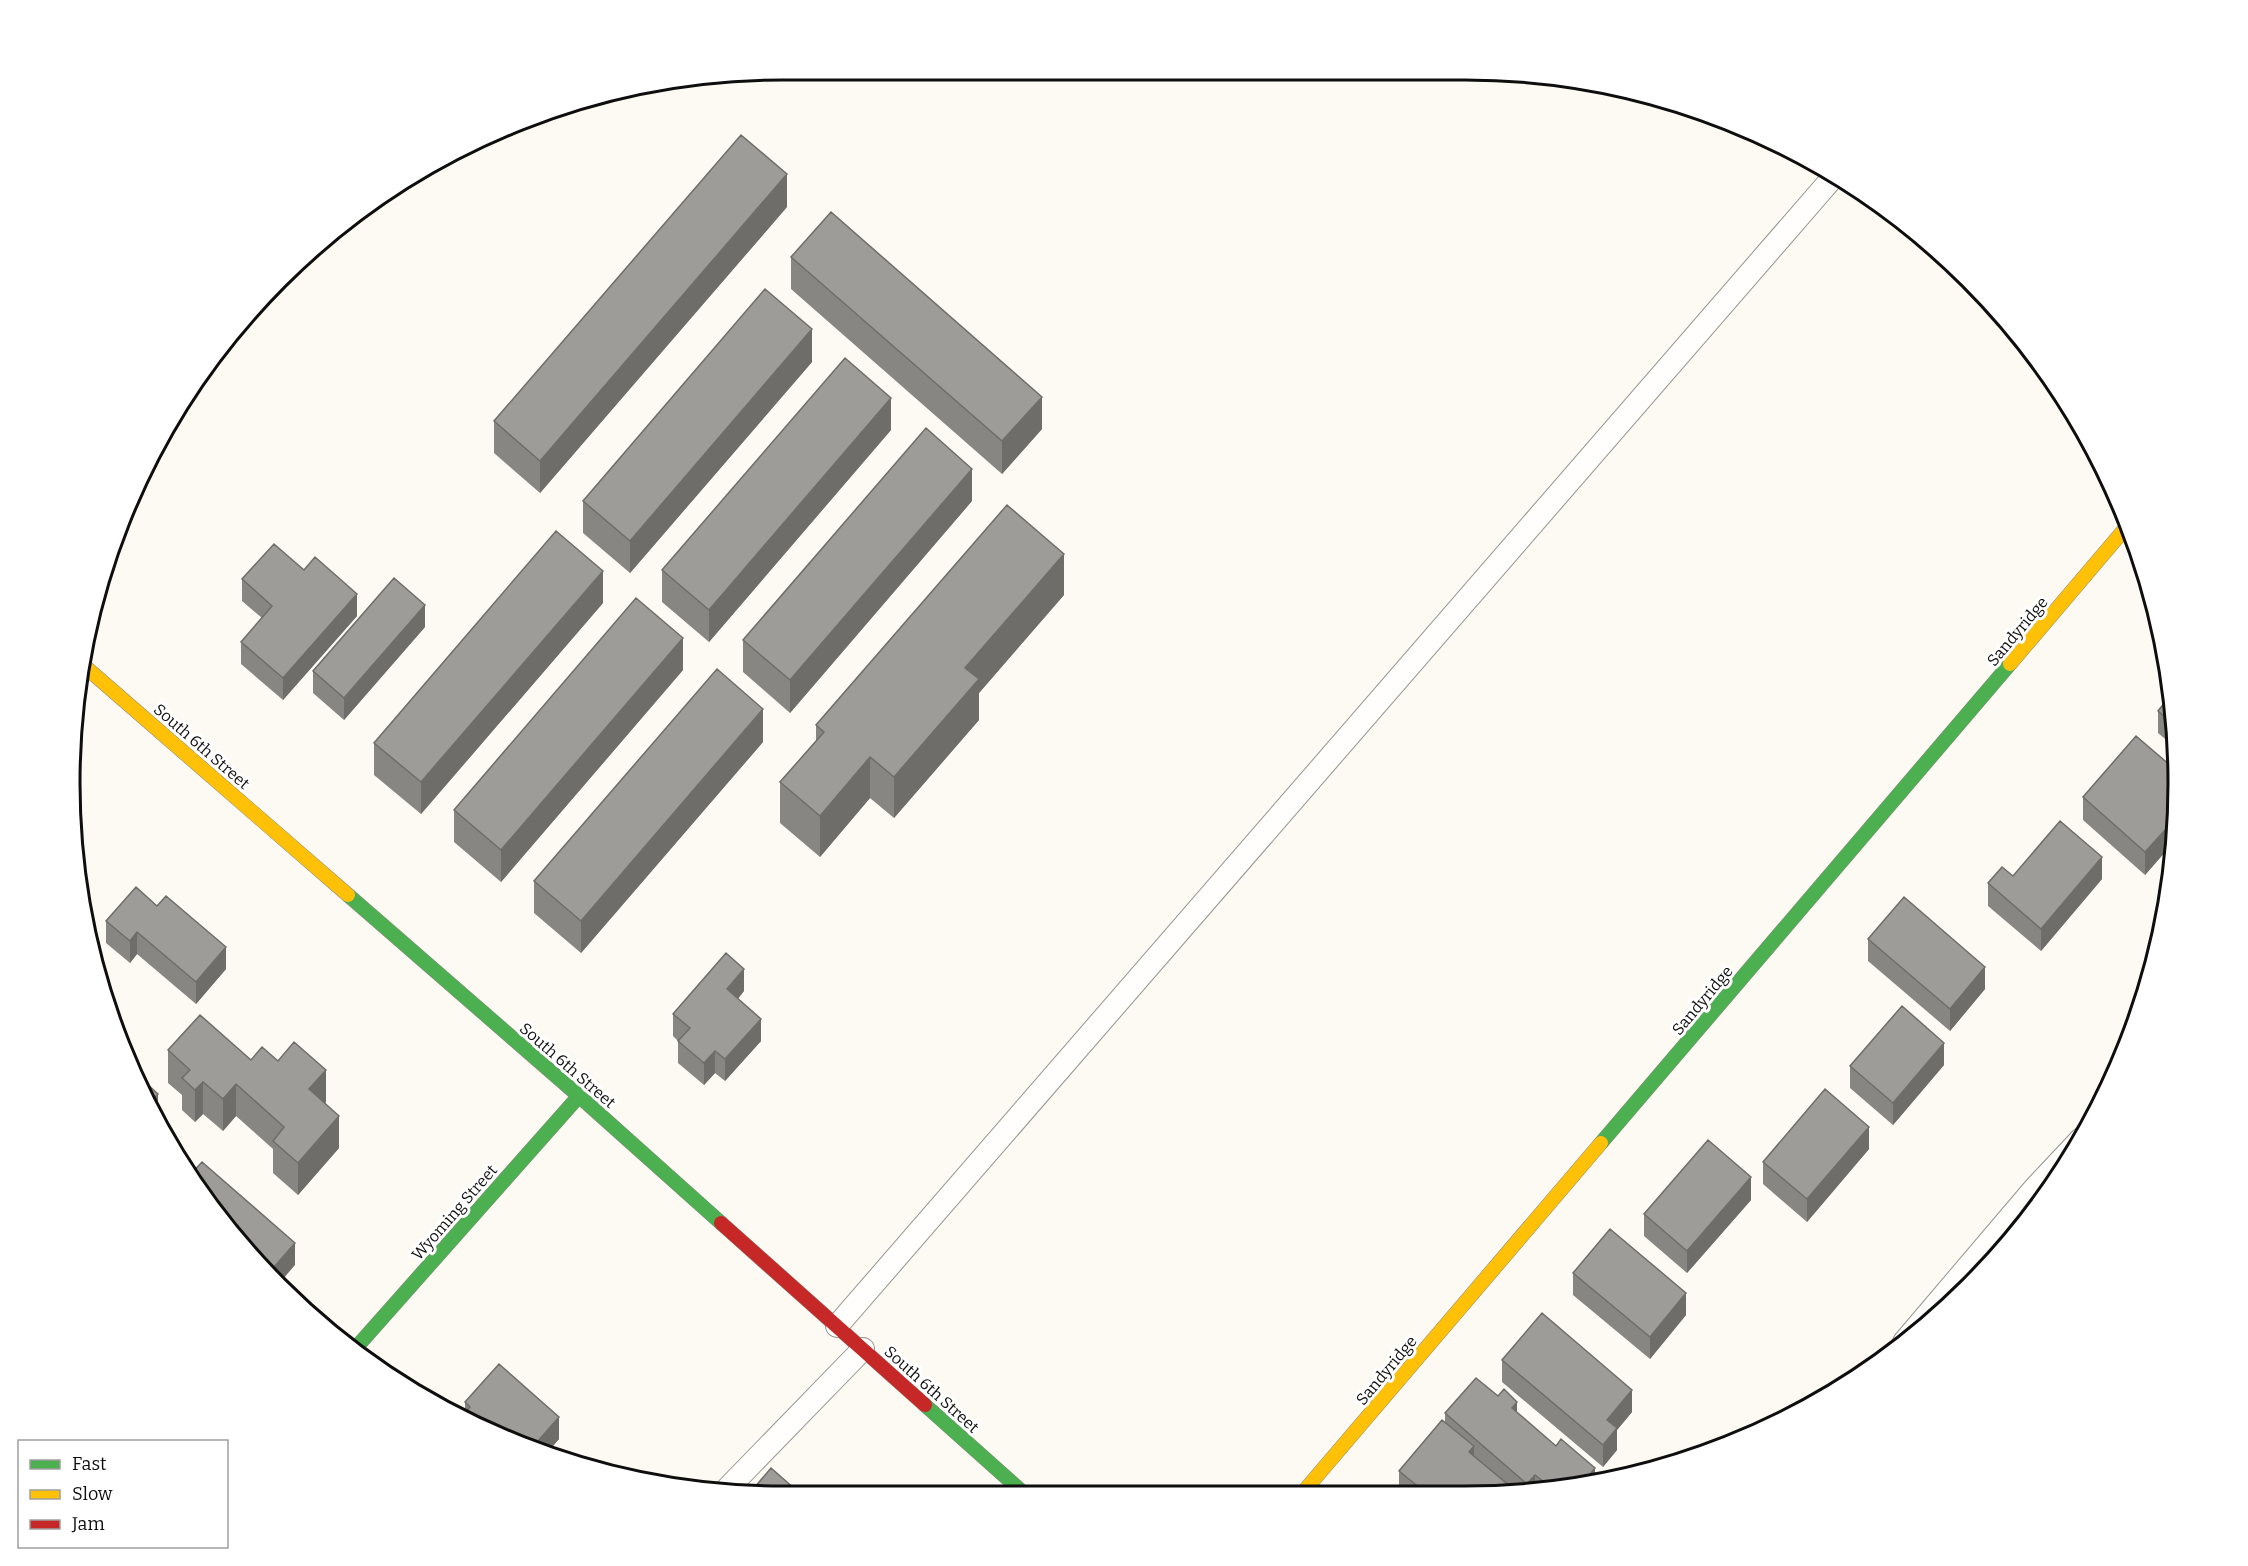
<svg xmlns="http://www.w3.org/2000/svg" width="2248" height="1566" viewBox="0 0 2248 1566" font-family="Bitter,serif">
<rect width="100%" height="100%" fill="#fcfaf2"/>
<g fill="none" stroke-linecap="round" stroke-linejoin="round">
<g stroke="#959491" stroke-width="24">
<path id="lane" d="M 837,1326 L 1835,175
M 1904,1342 L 2034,1189 L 2081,1139
M 725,1491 L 863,1349"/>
</g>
<g stroke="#8c8b87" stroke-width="15">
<path id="fast" d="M 348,895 L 579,1096 L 721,1223
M 1601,1143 L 2010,664
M 354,1350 L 579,1096
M 925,1405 L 1028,1497"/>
</g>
<g stroke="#8c8b87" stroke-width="15">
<path id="slow" d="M 82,664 L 348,895
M 2010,664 L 2129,524
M 1299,1497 L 1601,1143"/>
</g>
<g stroke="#8c8b87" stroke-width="15">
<path id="jam" d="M 721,1223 L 925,1405"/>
</g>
<use href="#lane" stroke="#fffefd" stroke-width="22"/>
<use href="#fast" stroke="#4caf50" stroke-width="14"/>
<use href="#slow" stroke="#ffc107" stroke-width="14"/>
<use href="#jam" stroke="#c62828" stroke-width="14"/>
</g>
<path fill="#888683" d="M 787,207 L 540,493 L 494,453 L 494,421 Z
M 791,257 L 1042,429 L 1002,474 L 791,289 Z
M 812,362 L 630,573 L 583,533 L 583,501 Z
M 891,430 L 709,642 L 662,602 L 662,570 Z
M 972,501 L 790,713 L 743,672 L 743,640 Z
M 242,579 L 357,616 L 283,700 L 241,664 L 241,642 L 262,618 L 242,601 Z
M 1064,595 L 979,693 L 979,720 L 894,818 L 870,798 L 820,857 L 780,823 L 780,782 L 816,741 L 816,725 Z
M 603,603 L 421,814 L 374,775 L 374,743 Z
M 425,627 L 344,720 L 313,693 L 313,671 Z
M 683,670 L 501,882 L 454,842 L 454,810 Z
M 2170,696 L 2176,748 L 2158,733 L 2158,711 Z
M 763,742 L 581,953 L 534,913 L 534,881 Z
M 2179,783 L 2173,843 L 2145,875 L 2083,820 L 2083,797 Z
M 2013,876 L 2102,879 L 2041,951 L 1988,906 L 1988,883 Z
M 136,887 L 226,969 L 196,1004 L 137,954 L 130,963 L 106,943 L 106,921 Z
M 1868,939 L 1985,989 L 1950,1031 L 1868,961 Z
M 744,991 L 738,999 L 761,1041 L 725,1081 L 715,1073 L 704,1085 L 678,1063 L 678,1041 L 673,1036 L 673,1014 Z
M 168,1050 L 251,1060 L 326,1102 L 325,1103 L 339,1148 L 298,1195 L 273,1173 L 273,1149 L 236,1116 L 223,1131 L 203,1114 L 195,1122 L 182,1110 L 182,1095 L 168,1083 Z
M 1944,1065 L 1893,1125 L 1850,1088 L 1850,1066 Z
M 1869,1149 L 1807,1222 L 1763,1184 L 1763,1162 Z
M 1751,1200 L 1687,1273 L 1644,1236 L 1644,1214 Z
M 1573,1273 L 1686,1315 L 1650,1359 L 1573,1295 Z
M 1502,1360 L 1632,1412 L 1617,1430 L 1617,1450 L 1603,1467 L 1502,1382 Z
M 465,1402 L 559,1439 L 546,1454 L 509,1443 L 465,1413 Z
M 1445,1413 L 1517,1413 L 1595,1484 L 1465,1497 L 1399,1497 L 1399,1471 L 1445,1422 Z"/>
<path fill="#6f6d6a" d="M 787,174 L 787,207 L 540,493 L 540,461 Z
M 812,329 L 812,362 L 630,573 L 630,541 Z
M 1042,397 L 1042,429 L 1002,474 L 1002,441 Z
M 891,398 L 891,430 L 709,642 L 709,610 Z
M 972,469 L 972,501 L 790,713 L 790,680 Z
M 1064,554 L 1064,595 L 979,693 L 979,720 L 894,818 L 894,777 L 965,668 Z
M 603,571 L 603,603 L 421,814 L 421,782 Z
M 357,594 L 357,616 L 283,700 L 283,678 Z
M 425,605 L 425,627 L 344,720 L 344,698 Z
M 683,638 L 683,670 L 501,882 L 501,850 Z
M 763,709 L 763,742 L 581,953 L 581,921 Z
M 870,757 L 870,798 L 820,857 L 820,816 Z
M 2176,818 L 2173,843 L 2145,875 L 2145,852 Z
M 2102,857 L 2102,879 L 2041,951 L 2041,929 Z
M 137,932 L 137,954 L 130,963 L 130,941 Z
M 226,947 L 226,969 L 196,1004 L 196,982 Z
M 1985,967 L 1985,989 L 1950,1031 L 1950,1009 Z
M 744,969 L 744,991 L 727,1011 L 727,989 Z
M 761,1019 L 761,1041 L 725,1081 L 725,1059 Z
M 1944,1043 L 1944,1065 L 1893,1125 L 1893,1103 Z
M 715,1051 L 715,1073 L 704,1085 L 704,1063 Z
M 326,1070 L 326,1102 L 309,1121 L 309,1089 Z
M 203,1082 L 203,1114 L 195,1122 L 195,1090 Z
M 236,1084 L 236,1116 L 223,1131 L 223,1099 Z
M 158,1094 L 158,1116 L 154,1119 L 147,1106 Z
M 339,1116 L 339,1148 L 298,1195 L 298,1163 Z
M 1869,1127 L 1869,1149 L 1807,1222 L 1807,1199 Z
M 1751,1177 L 1751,1200 L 1687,1273 L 1687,1251 Z
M 295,1243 L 295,1265 L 277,1286 L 267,1275 Z
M 1686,1293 L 1686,1315 L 1650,1359 L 1650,1337 Z
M 1632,1390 L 1632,1412 L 1617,1430 L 1617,1450 L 1603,1467 L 1603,1445 L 1607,1420 Z
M 1517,1402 L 1517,1424 L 1512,1408 Z
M 559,1417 L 559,1439 L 546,1454 L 531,1449 Z
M 1474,1446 L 1474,1478 L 1469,1452 Z
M 1595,1468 L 1595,1484 L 1580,1486 Z
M 1535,1475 L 1535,1490 L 1527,1491 L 1527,1484 Z"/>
<path fill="#9e9c98" stroke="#6f6d6a" stroke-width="1.5" d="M 741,135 L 787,174 L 540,461 L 494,421 Z
M 831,212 L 1042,397 L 1002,441 L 791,257 Z
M 765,289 L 812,329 L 630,541 L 583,501 Z
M 845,358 L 891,398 L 709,610 L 662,570 Z
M 926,428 L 972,469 L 790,680 L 743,640 Z
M 1007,505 L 1064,554 L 965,668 L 979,679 L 894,777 L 870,757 L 820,816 L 780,782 L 824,732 L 816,725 Z
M 556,531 L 603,571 L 421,782 L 374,743 Z
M 274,544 L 304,570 L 315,557 L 357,594 L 283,678 L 241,642 L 272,606 L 242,579 Z
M 394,578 L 425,605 L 344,698 L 313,671 Z
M 636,598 L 683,638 L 501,850 L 454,810 Z
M 717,669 L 763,709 L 581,921 L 534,881 Z
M 2170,696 L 2173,724 L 2158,711 Z
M 2136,736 L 2178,772 L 2179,783 L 2176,818 L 2145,852 L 2083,797 Z
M 2060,821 L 2102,857 L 2041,929 L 1988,883 L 2002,867 L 2013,876 Z
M 136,887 L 157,906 L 166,896 L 226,947 L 196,982 L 137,932 L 130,941 L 106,921 Z
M 1904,897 L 1985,967 L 1950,1009 L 1868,939 Z
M 726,953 L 744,969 L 727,989 L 761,1019 L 725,1059 L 715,1051 L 704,1063 L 678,1041 L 690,1028 L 673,1014 Z
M 1902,1006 L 1944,1043 L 1893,1103 L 1850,1066 Z
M 200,1015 L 251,1060 L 262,1047 L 278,1061 L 294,1042 L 326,1070 L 309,1089 L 339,1116 L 298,1163 L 273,1141 L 284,1127 L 236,1084 L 223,1099 L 203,1082 L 195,1090 L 182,1078 L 190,1070 L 168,1050 Z
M 134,1072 L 158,1094 L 147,1106 L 143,1099 Z
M 1825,1089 L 1869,1127 L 1807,1199 L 1763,1162 Z
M 1708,1140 L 1751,1177 L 1687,1251 L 1644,1214 Z
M 202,1162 L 295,1243 L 267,1275 L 188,1177 Z
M 1610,1229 L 1686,1293 L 1650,1337 L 1573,1273 Z
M 1542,1313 L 1632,1390 L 1607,1420 L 1617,1428 L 1603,1445 L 1502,1360 Z
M 499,1364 L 559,1417 L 531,1449 L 509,1443 L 462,1417 L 470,1407 L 465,1402 Z
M 1476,1378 L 1498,1396 L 1504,1389 L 1517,1402 L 1512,1408 L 1556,1446 L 1561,1439 L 1595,1468 L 1580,1486 L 1544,1489 L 1548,1485 L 1535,1475 L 1527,1484 L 1445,1413 Z
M 1442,1420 L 1474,1446 L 1469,1452 L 1517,1492 L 1465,1497 L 1431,1497 L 1399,1471 Z
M 561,1450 L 576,1463 L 555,1456 Z
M 771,1468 L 804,1497 L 783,1497 L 749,1494 Z"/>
<g text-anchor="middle" stroke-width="6" stroke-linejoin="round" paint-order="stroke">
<g font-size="16" fill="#0e0e0e" stroke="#fff">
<text transform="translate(2017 631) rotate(-50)" y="6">Sandyridge</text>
<text transform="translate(202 746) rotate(41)" y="6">South 6th Street</text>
<text transform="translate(1702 1000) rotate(-50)" y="6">Sandyridge</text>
<text transform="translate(568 1065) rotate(41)" y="6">South 6th Street</text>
<text transform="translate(454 1212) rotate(-49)" y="6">Wyoming Street</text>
<text transform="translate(1386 1370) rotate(-50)" y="6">Sandyridge</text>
<text transform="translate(932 1389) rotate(42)" y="6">South 6th Street</text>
</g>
</g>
<path d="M0 0H2248V1566H0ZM783 80H1465A703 703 0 0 1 2168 783V783A703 703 0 0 1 1465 1486H783A703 703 0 0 1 80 783V783A703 703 0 0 1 783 80Z" fill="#fff" fill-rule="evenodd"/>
<path fill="none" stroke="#0e0e0e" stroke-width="3" d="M783 80H1465A703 703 0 0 1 2168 783V783A703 703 0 0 1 1465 1486H783A703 703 0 0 1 80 783V783A703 703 0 0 1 783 80Z"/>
<rect x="18" y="1440" width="210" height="108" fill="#ffffff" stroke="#9f9f9f" stroke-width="1.5"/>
<rect x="30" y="1460" width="30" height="9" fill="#4caf50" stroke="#9f9f9f" stroke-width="1.5"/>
<text x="72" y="1470" font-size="18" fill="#0e0e0e">Fast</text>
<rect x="30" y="1490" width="30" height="9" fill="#ffc107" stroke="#9f9f9f" stroke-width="1.5"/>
<text x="72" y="1500" font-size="18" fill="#0e0e0e">Slow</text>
<rect x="30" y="1520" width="30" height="9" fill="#c62828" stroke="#9f9f9f" stroke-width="1.5"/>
<text x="72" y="1530" font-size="18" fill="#0e0e0e">Jam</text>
</svg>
